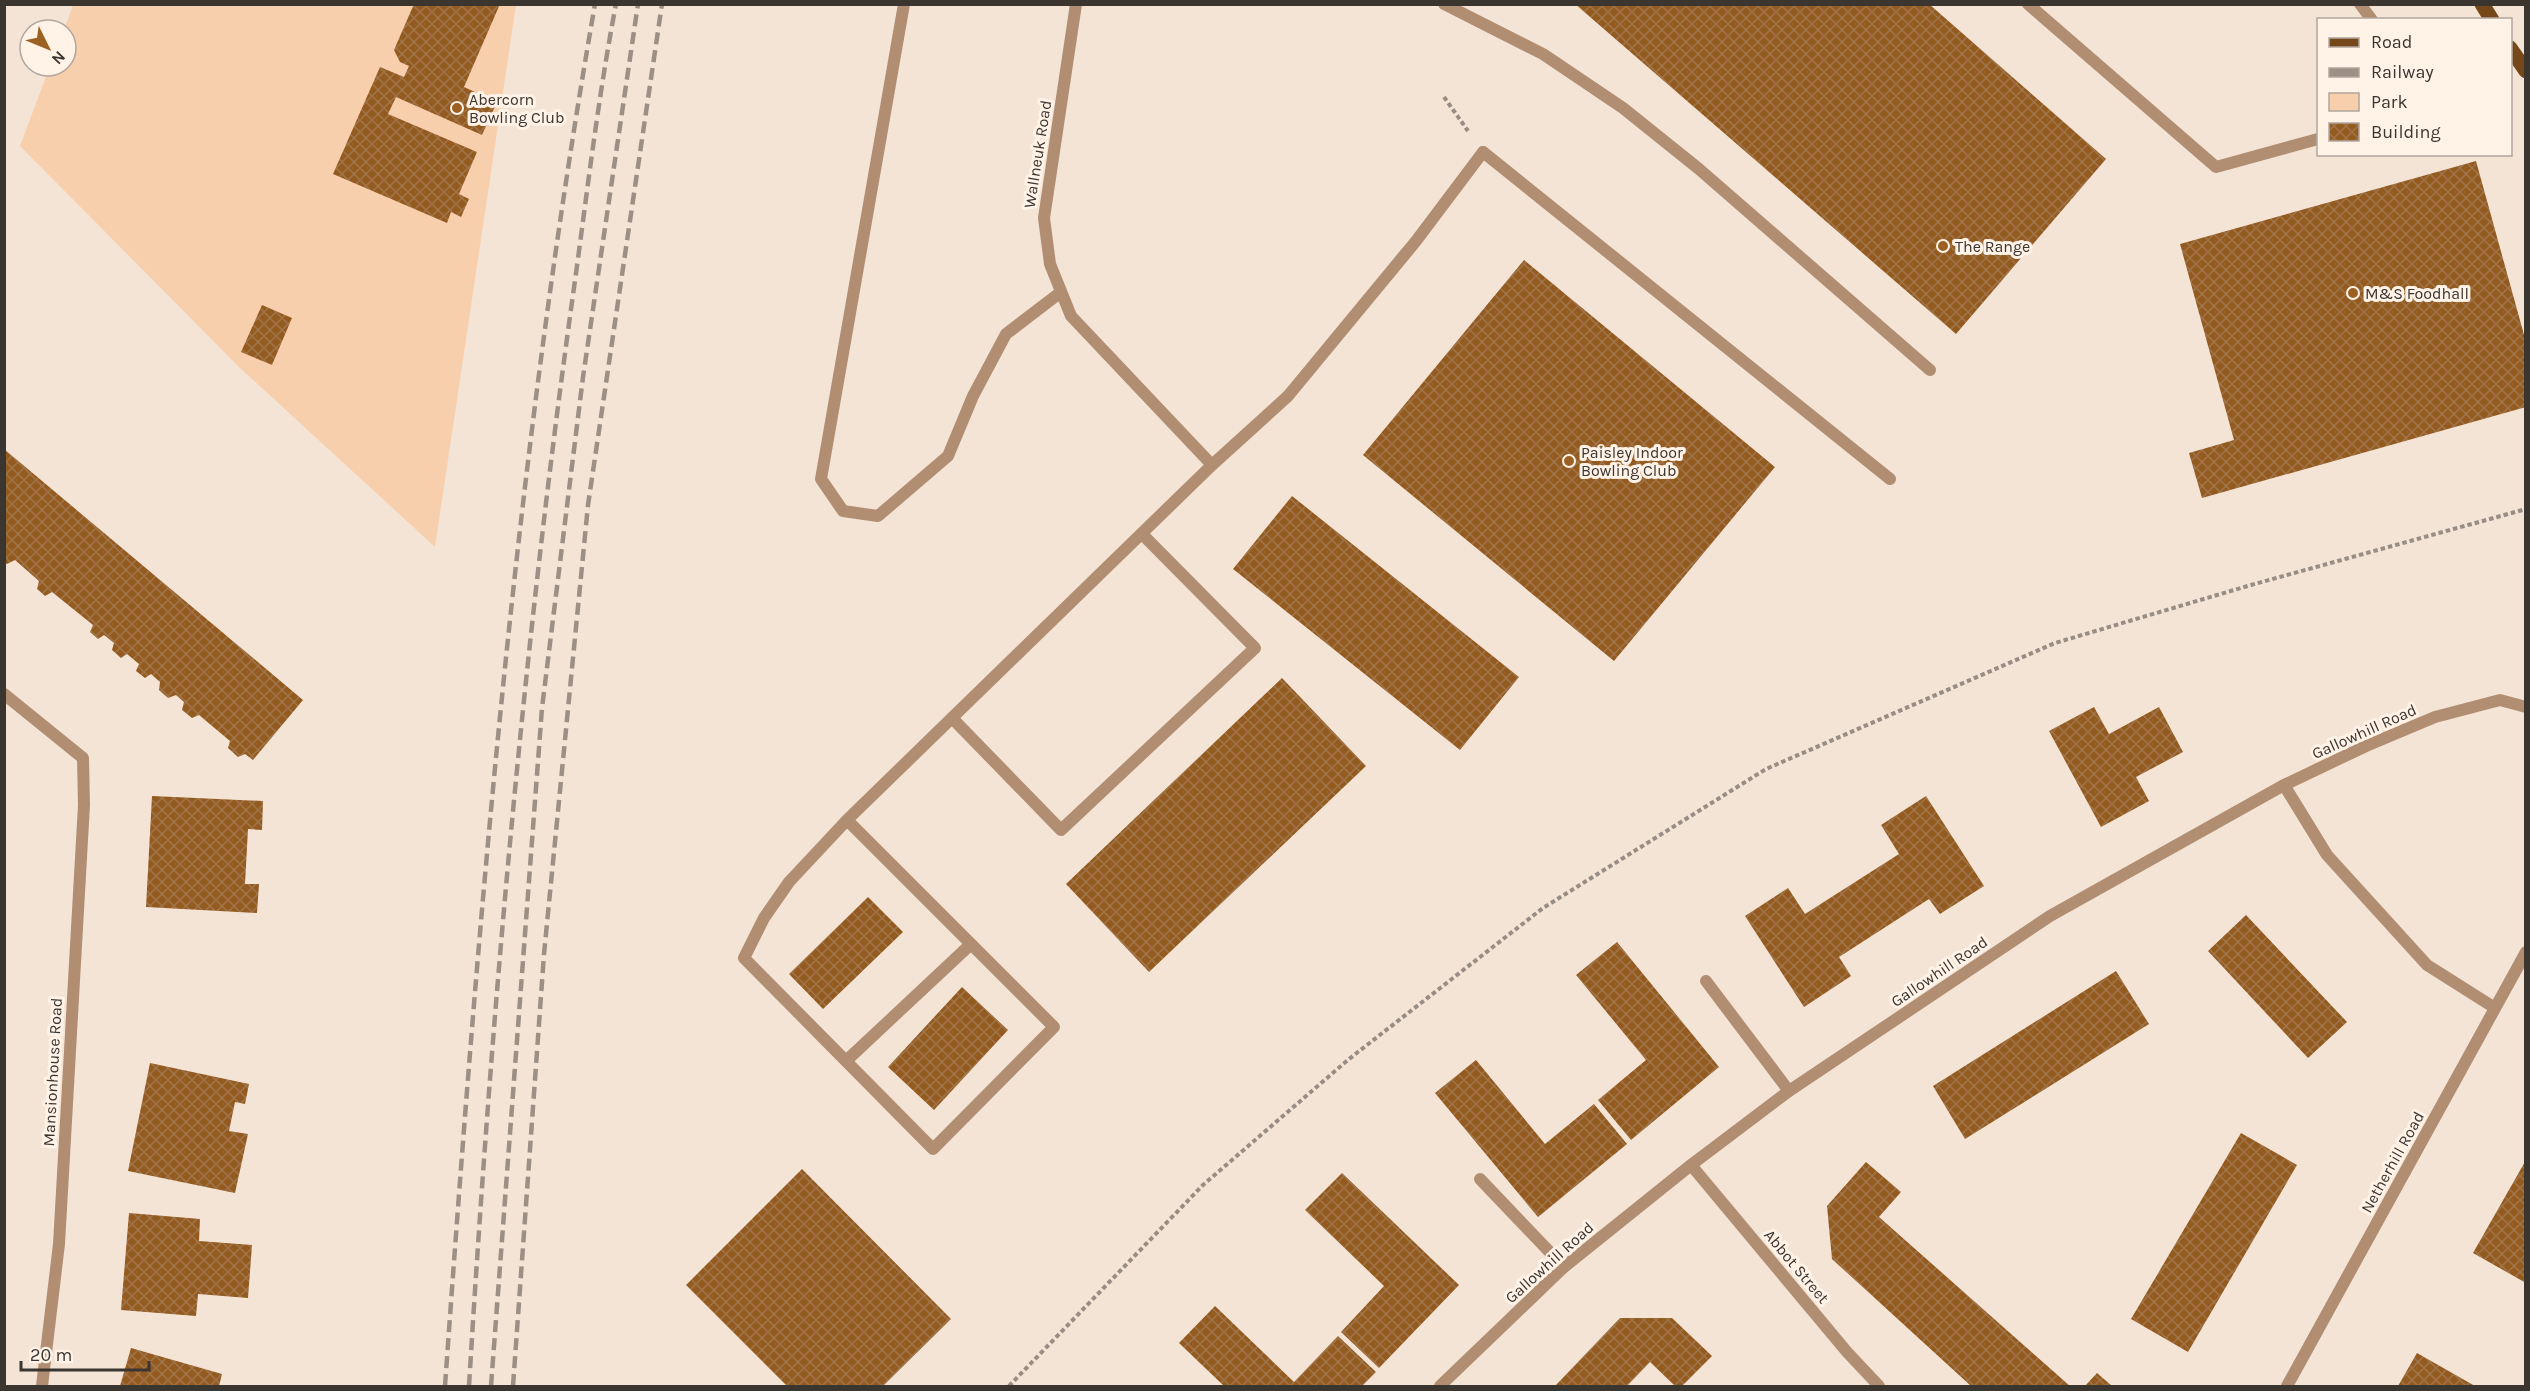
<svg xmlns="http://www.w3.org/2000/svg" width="2530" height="1391" viewBox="0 0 2530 1391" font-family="Karla,sans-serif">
<defs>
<pattern id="building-cross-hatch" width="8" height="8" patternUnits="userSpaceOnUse" patternTransform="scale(1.5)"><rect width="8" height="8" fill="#945b21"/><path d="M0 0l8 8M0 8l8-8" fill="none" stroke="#a07549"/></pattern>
</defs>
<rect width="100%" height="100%" fill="#f4e4d6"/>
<path fill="#f8cfad" d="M 73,5 L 516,5 L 435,547 L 240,368 L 20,146 L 50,66 L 66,66 L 66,30 L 64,30 Z"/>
<path fill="url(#building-cross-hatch)" d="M 414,4 L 500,4 L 464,87 L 497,102 L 482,135 L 396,97 L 388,114 L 477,152 L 459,194 L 469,199 L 461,217 L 451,212 L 447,223 L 333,174 L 380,67 L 404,77 L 409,66 L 400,62 L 394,50 Z
M 1575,4 L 1929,4 L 2106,159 L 1956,334 Z
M 2476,161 L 2526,342 L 2526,407 L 2202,498 L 2189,453 L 2234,440 L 2180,244 Z
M 1524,260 L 1775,467 L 1614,661 L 1363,455 Z
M 262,305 L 292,318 L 272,365 L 241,352 Z
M 4,449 L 303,700 L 253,760 L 245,754 L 238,757 L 228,748 L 230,741 L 199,715 L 192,718 L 182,710 L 184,702 L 176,695 L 168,698 L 159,690 L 160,682 L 151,674 L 145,678 L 136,671 L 139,664 L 127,654 L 121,658 L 112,650 L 114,643 L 104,635 L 98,639 L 90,632 L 93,625 L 52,592 L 45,596 L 37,589 L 39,581 L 15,560 L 7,564 L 4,562 Z
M 1292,496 L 1519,677 L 1460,750 L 1233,569 Z
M 1282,678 L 1366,766 L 1149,972 L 1066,884 Z
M 2094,707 L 2109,734 L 2159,707 L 2183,752 L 2136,777 L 2149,801 L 2101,827 L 2049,731 Z
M 152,796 L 263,801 L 262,830 L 248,829 L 245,884 L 259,884 L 257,913 L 146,907 Z
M 1926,796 L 1984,886 L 1940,914 L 1929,899 L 1839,957 L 1851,976 L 1804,1007 L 1745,916 L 1788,888 L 1805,914 L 1899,854 L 1881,825 Z
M 868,897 L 903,932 L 823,1009 L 789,974 Z
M 2246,915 L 2347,1022 L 2308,1058 L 2208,951 Z
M 1617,942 L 1719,1067 L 1631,1140 L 1598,1100 L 1646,1060 L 1576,975 Z
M 2116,971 L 2149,1024 L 1965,1139 L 1933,1086 Z
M 962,987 L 1008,1030 L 934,1110 L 888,1067 Z
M 1476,1060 L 1545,1144 L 1594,1104 L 1627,1144 L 1538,1217 L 1435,1093 Z
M 150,1063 L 249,1084 L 245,1104 L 235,1102 L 229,1131 L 248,1134 L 235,1193 L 128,1171 Z
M 2241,1133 L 2297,1165 L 2188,1352 L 2131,1319 Z
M 2526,1160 L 2526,1283 L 2473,1253 Z
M 1866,1162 L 1901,1192 L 1879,1217 L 2070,1386 L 1971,1386 L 1832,1259 L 1827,1206 Z
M 802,1169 L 951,1319 L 883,1386 L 787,1386 L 686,1285 Z
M 1342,1173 L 1459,1285 L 1379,1368 L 1341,1332 L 1384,1286 L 1305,1210 Z
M 129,1213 L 200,1219 L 199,1241 L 252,1245 L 248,1298 L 198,1294 L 196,1316 L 121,1310 Z
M 1215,1306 L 1294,1382 L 1338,1336 L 1376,1372 L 1362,1386 L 1224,1386 L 1179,1343 Z
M 1620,1318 L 1672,1318 L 1712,1356 L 1682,1386 L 1675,1386 L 1650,1362 L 1627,1386 L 1555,1386 Z
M 131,1348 L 222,1374 L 219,1386 L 120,1386 Z
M 2417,1353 L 2475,1386 L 2398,1386 Z
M 2097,1373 L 2112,1386 L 2085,1386 Z"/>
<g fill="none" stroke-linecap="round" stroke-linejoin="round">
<path stroke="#988d84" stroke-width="4" stroke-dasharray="4.5 3" stroke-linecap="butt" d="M 1444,97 L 1468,131
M 1009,1386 L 1203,1185 L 1349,1059 L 1543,908 L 1766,769 L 2055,643 L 2251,585 L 2526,509"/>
<path stroke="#b18e72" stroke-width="12" d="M 904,4 L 821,479 L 843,511 L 878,516 L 948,456 L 973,396 L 1006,334 L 1061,292
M 1444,4 L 1543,54 L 1623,108 L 1699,169 L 1930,370
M 2028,4 L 2216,167 L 2318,139
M 2360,4 L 2372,20
M 1483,152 L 1890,479
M 952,718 L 1061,830 L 1255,648 L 1142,534
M 1706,981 L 1789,1091
M 846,1061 L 971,944
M 1480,1179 L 1564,1267"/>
<path stroke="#b18e72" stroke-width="12" d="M 1076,4 L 1044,218 L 1050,264 L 1071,316 L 1212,465
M 4,694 L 83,758 L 84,805 L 59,1244 L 42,1386
M 2284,785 L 2327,855 L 2427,965 L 2495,1008
M 847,820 L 1054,1027 L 933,1149 L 744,958 L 764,918 L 789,882 L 847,820 L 1212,465 L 1288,396 L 1416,241 L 1483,152
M 1691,1165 L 1847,1352 L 1879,1386
M 1440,1386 L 1564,1267 L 1691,1165 L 1789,1091 L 2050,916 L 2284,785 L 2366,746 L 2435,717 L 2500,700 L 2526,707
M 2287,1386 L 2526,952"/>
<path stroke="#764819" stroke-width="15" d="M 2482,4 L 2492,20
M 2510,48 L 2526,71"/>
<path stroke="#9b8f86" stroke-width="4.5" stroke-dasharray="12 6" stroke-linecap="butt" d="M 445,1386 C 478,924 515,461 595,4
M 469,1386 C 491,1023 522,662 572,302 C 586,203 597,103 616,4
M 491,1386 L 542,708 L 583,377 L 638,4
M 513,1386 L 544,954 L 588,505 L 662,4"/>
</g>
<g fill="#9c6023" stroke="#fff2e7" stroke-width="2">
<circle cx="457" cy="108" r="6"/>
<circle cx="1943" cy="246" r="6"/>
<circle cx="2353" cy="293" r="6"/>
<circle cx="1569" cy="461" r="6"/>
</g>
<g text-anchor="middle" stroke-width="6" stroke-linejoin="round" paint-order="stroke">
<g font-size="16" fill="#3b3530" stroke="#fff2e7" text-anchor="start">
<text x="469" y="105">Abercorn<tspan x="469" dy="18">Bowling Club</tspan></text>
<text x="1955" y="252">The Range</text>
<text x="2365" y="299">M&amp;S Foodhall</text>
<text x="1581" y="458">Paisley Indoor<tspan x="1581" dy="18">Bowling Club</tspan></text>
</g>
<g font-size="16" fill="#3b3530" stroke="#fff2e7">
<text transform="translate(1037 154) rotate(-81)" y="6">Wallneuk Road</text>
<text transform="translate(2364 731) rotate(-24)" y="6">Gallowhill Road</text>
<text transform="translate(1939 971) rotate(-34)" y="6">Gallowhill Road</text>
<text transform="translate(52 1072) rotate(-87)" y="6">Mansionhouse Road</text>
<text transform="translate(2392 1162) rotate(-61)" y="6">Netherhill Road</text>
<text transform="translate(1549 1262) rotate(-42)" y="6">Gallowhill Road</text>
<text transform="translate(1797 1266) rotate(50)" y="6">Abbot Street</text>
</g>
</g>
<rect width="2530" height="1391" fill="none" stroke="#3b3530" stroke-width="12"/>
<rect x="2317" y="18" width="195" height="138" fill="#fff2e7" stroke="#b1a69e" stroke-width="1.5"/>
<rect x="2329" y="38" width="30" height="9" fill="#764819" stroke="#b1a69e" stroke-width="1.5"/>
<text x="2371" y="48" font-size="18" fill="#3b3530">Road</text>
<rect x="2329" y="68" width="30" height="9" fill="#9b8f86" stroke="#b1a69e" stroke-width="1.5"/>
<text x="2371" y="78" font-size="18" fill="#3b3530">Railway</text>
<rect x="2329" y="93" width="30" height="18" fill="#f8cfad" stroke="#b1a69e" stroke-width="1.5"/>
<text x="2371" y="108" font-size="18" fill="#3b3530">Park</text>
<rect x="2329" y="123" width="30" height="18" fill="url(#building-cross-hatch)" stroke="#b1a69e" stroke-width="1.5"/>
<text x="2371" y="138" font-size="18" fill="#3b3530">Building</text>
<g transform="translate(48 48) rotate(133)"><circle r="28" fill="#fff2e7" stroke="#b1a69e" stroke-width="1.5"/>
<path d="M0-4.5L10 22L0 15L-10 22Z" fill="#9c6023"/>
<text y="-9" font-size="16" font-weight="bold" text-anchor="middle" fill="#3b3530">N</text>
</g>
<path d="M21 1361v9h128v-9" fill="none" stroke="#3b3530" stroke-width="3"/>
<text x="30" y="1361" font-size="18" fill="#3b3530" stroke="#fff2e7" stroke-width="4.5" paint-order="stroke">20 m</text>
</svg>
